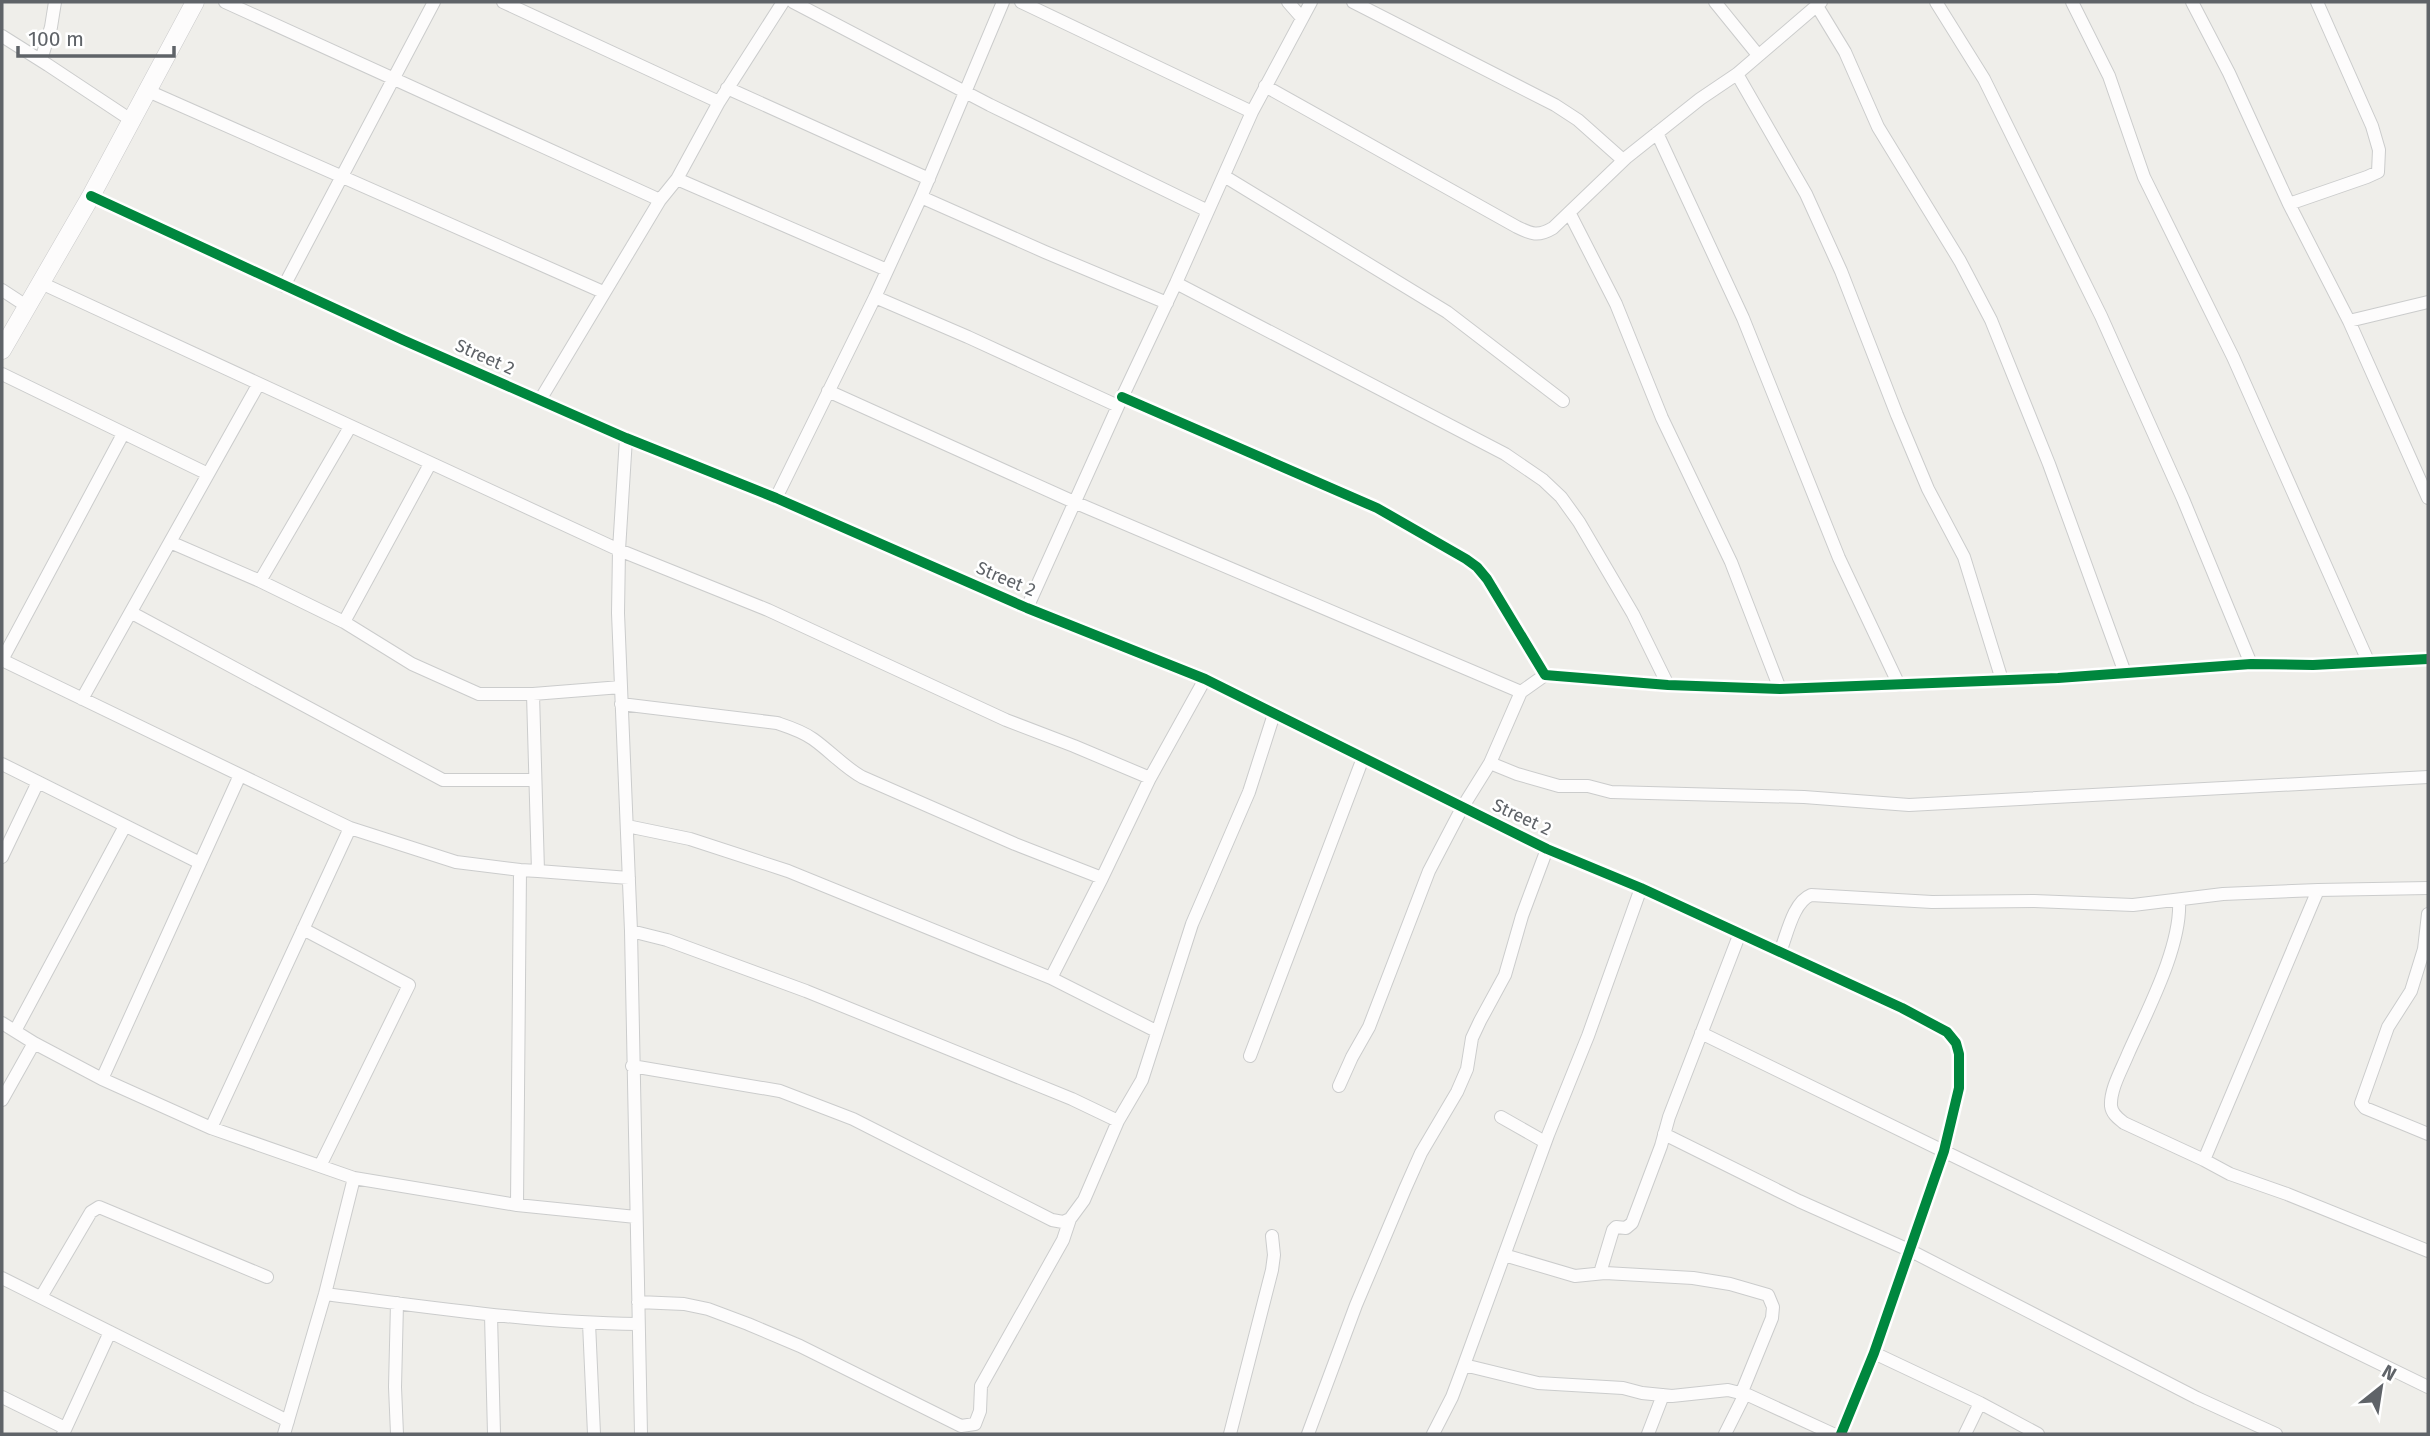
<svg xmlns="http://www.w3.org/2000/svg" width="2430" height="1436" viewBox="0 0 2430 1436" font-family="'Fira Sans',sans-serif">
<rect width="100%" height="100%" fill="#efeeea"/>
<g fill="none" stroke-linecap="round" stroke-linejoin="round">
<g stroke="#cbcccc" stroke-width="14">
<path id="street" d="M 225,2 L 660,200
M 503,2 L 719,102
M 793,2 L 990,105 L 1208,211
M 1021,2 L 1252,112
M 1288,2 L 1302,18
M 1353,2 L 1555,105 L 1578,120 L 1623,160
M 1715,2 L 1758,55
M 1936,2 L 1984,79 L 2101,316 L 2183,499 L 2251,664
M 2072,2 L 2109,76 L 2144,177 L 2233,357 L 2368,661
M 2192,2 L 2229,73 L 2289,204 L 2349,321 L 2428,498
M 1817,6 L 1845,52 L 1878,127 L 1960,261 L 1991,320 L 2049,464 L 2125,673
M 2,36 L 48,65 L 131,120
M 41,60 L 51,27 L 55,2
M 1737,74 L 1806,194 L 1841,271 L 1897,415 L 1928,489 L 1964,557 L 2002,680
M 1265,86 L 1517,227 C 1531,234 1538,237 1553,228 L 1627,157 L 1700,99 L 1737,74 L 1821,2
M 727,88 L 929,179
M 148,91 L 603,292
M 1657,133 L 1743,318 L 1839,558 L 1899,685
M 1224,176 L 1447,312 L 1563,401
M 677,179 L 887,270
M 91,196 L 403,340 L 626,438 L 776,498 L 1027,608 L 1205,679 L 1547,849 L 1641,888 L 1902,1008 L 1947,1032 L 1956,1043 L 1959,1054 L 1959,1088 L 1944,1151 L 1874,1353 L 1841,1434
M 921,197 L 1045,252 L 1167,303
M 2289,204 L 2367,177 L 2378,172 L 2379,150 L 2372,126 L 2317,2
M 1570,214 L 1616,304 L 1662,418 L 1731,562 L 1780,689
M 41,283 L 619,550 L 768,610 L 1006,720 L 1074,746 L 1150,778
M 1176,283 L 1505,454 L 1543,480 L 1561,497 L 1579,522 L 1633,614 L 1668,685
M 284,286 L 434,2
M 2,290 L 28,307
M 875,297 L 968,337 L 1118,406
M 2349,321 L 2428,302
M 2,374 L 208,474
M 828,391 L 1074,502 L 1521,692
M 1122,397 L 1377,508 L 1466,559 L 1477,567 L 1487,579 L 1545,675 L 1668,685 L 1780,689 L 2058,678 L 2251,664 L 2313,665 L 2428,659
M 540,400 L 660,200 L 677,179 L 719,102 L 783,2
M 626,438 L 619,550 L 618,613 L 631,931 L 641,1434
M 776,498 L 875,297 L 921,197 L 1003,2
M 170,542 L 260,581 L 344,622 L 412,664 L 479,694 L 533,694 L 621,687
M 260,581 L 350,427
M 1027,608 L 1118,406 L 1176,283 L 1252,112 L 1311,2
M 132,613 L 443,780 L 534,780
M 344,622 L 430,464
M 2,660 L 350,828 L 456,862 L 520,870 L 517,1205
M 2,660 L 123,434
M 82,699 L 258,385
M 621,704 L 777,723 C 789,727 802,731 813,739 C 830,751 844,767 862,777 L 1015,844 L 1102,878
M 1490,763 L 1517,774 L 1559,786 L 1588,786 L 1611,792 L 1804,797 L 1909,805 L 2428,777
M 2,764 L 200,863
M 627,826 L 690,839 L 788,871 L 1051,978 L 1156,1031
M 350,828 L 211,1128 L 354,1178 L 517,1205 L 636,1217
M 2,857 L 38,782
M 520,870 L 538,871 L 533,694
M 538,871 L 629,878
M 1641,888 L 1588,1036 L 1548,1135 L 1464,1365 L 1538,1383 L 1623,1388 L 1642,1393 L 1672,1396 L 1728,1390 L 1748,1395 L 1833,1434
M 2318,890 L 2204,1160 L 2230,1174 L 2287,1194 L 2428,1251
M 2179,900 C 2182,946 2147,1011 2128,1054 C 2122,1069 2110,1089 2111,1106 C 2112,1114 2118,1118 2124,1123 L 2204,1160
M 2428,914 L 2424,949 L 2411,991 L 2388,1027 L 2361,1103 L 2365,1108 L 2428,1134
M 303,929 L 409,985 L 320,1166
M 631,931 L 667,940 L 806,991 L 1072,1099 L 1118,1121
M 1780,952 C 1787,935 1793,902 1811,895 L 1932,902 L 2034,901 L 2133,905 L 2223,894 L 2318,890 L 2428,888
M 1051,978 L 1102,878 L 1150,778 L 1205,679
M 2,1023 L 34,1043 L 102,1079 L 240,775
M 15,1031 L 125,826
M 1701,1033 L 2428,1387
M 1250,1056 L 1363,758
M 632,1066 L 780,1091 L 853,1119 L 1052,1220 L 1063,1222 L 1070,1219 L 1084,1200 L 1118,1121 L 1142,1080 L 1192,924 L 1249,792 L 1274,714
M 102,1079 L 211,1128
M 1339,1086 L 1352,1057 L 1369,1027 L 1429,871 L 1462,808 L 1490,763 L 1521,692 L 1545,675
M 2,1100 L 34,1043
M 1501,1117 L 1545,1142
M 1664,1134 L 1799,1201 L 1911,1251 L 2197,1398 L 2276,1434
M 1504,1255 L 1575,1276 L 1605,1273 L 1693,1278 L 1730,1284 L 1768,1295 L 1773,1307 L 1772,1318 L 1741,1394
M 1600,1273 L 1613,1230 L 1616,1227 L 1626,1228 L 1632,1223 L 1661,1146 L 1669,1117 L 1740,933
M 2,1278 L 288,1421
M 325,1294 C 429,1307 533,1323 638,1324
M 41,1297 L 91,1212 L 99,1207 L 267,1277
M 638,1302 L 684,1304 L 708,1309 L 748,1324 L 800,1346 L 961,1426 L 975,1424 L 980,1411 L 981,1386 L 1063,1240 L 1070,1219
M 491,1315 L 494,1434
M 589,1323 L 594,1434
M 1874,1353 L 1980,1403 L 2038,1434
M 2,1397 L 65,1428
M 63,1434 L 110,1332
M 284,1434 L 325,1294 L 354,1178
M 397,1434 L 395,1387 L 397,1303
M 1230,1434 L 1272,1270 L 1274,1255 L 1272,1236
M 1308,1434 L 1356,1305 L 1405,1189 L 1421,1153 L 1457,1092 L 1467,1069 L 1472,1038 L 1480,1021 L 1505,975 L 1522,916 L 1547,849
M 1433,1434 L 1452,1397 L 1464,1365
M 1648,1434 L 1663,1395
M 1725,1434 L 1745,1394
M 1965,1434 L 1980,1403"/>
</g>
<g stroke="#cacacb" stroke-width="19">
<path id="secondary" d="M 2,350 L 91,196 L 195,2"/>
</g>
<use href="#street" stroke="#fdfcfc" stroke-width="12"/>
<use href="#secondary" stroke="#fdfcfc" stroke-width="18"/>
<g stroke="#fff" stroke-width="15">
<path id="cycleway" d="M 91,196 L 403,340 L 626,438 L 776,498 L 1027,608 L 1205,679 L 1547,849 L 1641,888 L 1902,1008 L 1947,1032 L 1956,1043 L 1959,1054 L 1959,1088 L 1944,1151 L 1874,1353 L 1841,1434
M 1122,397 L 1377,508 L 1466,559 L 1477,567 L 1487,579 L 1545,675 L 1668,685 L 1780,689 L 2058,678 L 2251,664 L 2313,665 L 2428,659"/>
</g>
<use href="#cycleway" stroke="#00873e" stroke-width="10"/>
</g>
<g text-anchor="middle" stroke-width="5" stroke-linejoin="round" paint-order="stroke">
<g font-size="18" fill="#5f6368" stroke="#fff">
<text transform="translate(485 357) rotate(24)" y="6">Street 2</text>
<text transform="translate(1006 579) rotate(23)" y="6">Street 2</text>
<text transform="translate(1522 817) rotate(25)" y="6">Street 2</text>
</g>
</g>
<rect width="2430" height="1436" fill="none" stroke="#5f6368" stroke-width="7"/>
<g transform="translate(2381 1387) rotate(30)" stroke="#ffffff" stroke-width="5" paint-order="stroke">
<path d="M0-5L12 26L0 18L-12 26Z" fill="#5f6368"/>
<text y="-10" font-size="19" font-weight="bold" text-anchor="middle" fill="#5f6368">N</text>
</g>
<path d="M18 46v10h156v-10" fill="none" stroke="#5f6368" stroke-width="3.5"/>
<text x="28" y="46" font-size="21" fill="#5f6368" stroke="#ffffff" stroke-width="5" paint-order="stroke">100 m</text>
</svg>
